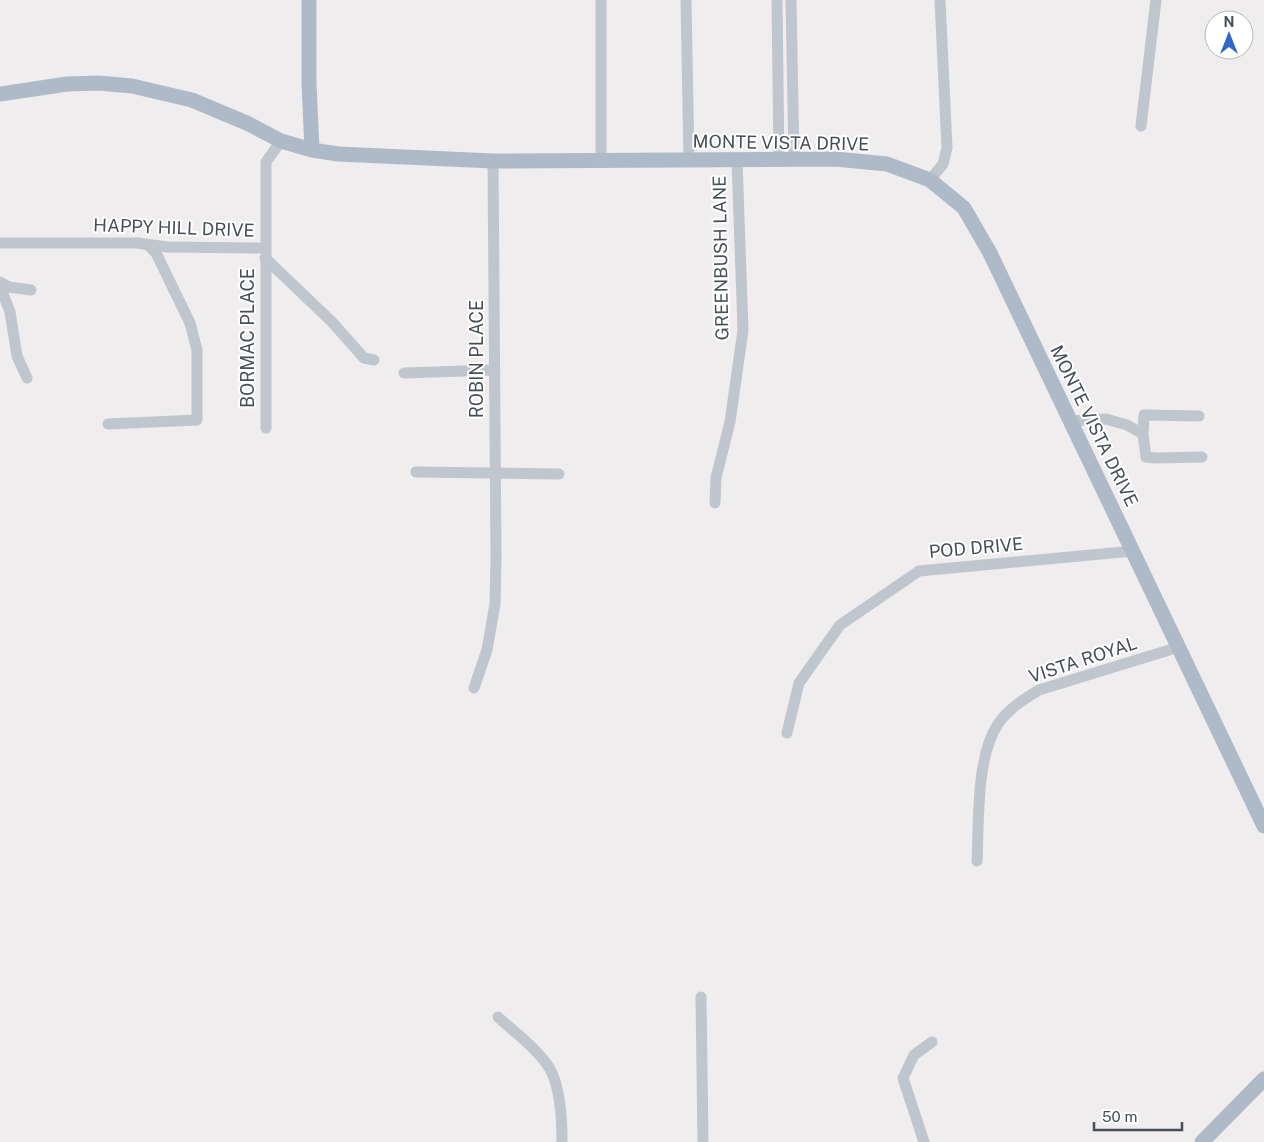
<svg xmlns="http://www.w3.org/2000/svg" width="1264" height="1142" viewBox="0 0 1264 1142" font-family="'Public Sans',sans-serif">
<rect width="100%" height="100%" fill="#efeded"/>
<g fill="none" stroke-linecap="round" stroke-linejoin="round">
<path stroke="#bfc6cd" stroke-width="11" d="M 601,0 L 601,161
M 686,0 L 689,160
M 777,0 L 779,160
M 791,0 L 794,160
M 1141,126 L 1156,0
M 930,180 L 943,164 L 947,148 L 940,0
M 0,243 L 138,243 L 167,247 L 265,248
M 265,258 L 332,322 L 364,358 L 374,360
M 0,282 L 9,287 L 31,290
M 0,286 L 10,312 L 17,356 L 27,378
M 404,373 L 495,370
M 1071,421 L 1106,419 L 1127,425 L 1143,434 L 1146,457 L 1156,458 L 1202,457
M 108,424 L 197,420 L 197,350 L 190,323 L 156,253 L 148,245 L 138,243
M 266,428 L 266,162 L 281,141
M 1143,434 L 1144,415 L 1199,416
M 416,472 L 559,474
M 715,503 L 716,478 L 730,422 L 743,330 L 737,160
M 474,688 L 487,650 L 495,604 L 496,558 L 493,161
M 787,733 L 799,683 L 840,625 L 919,571 L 1133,551
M 977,861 C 979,821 976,757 998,724 C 1008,709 1024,699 1039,690 L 1179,647
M 701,997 L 703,1142
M 498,1017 C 513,1031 544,1054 552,1073 C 561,1093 562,1120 562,1142
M 924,1142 L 903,1078 L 914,1055 L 932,1042"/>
<path stroke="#afbac8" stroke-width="15" d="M 309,0 L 309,84 L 312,150
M 0,94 L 67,84 L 98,83 L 132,86 L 192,100 L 249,124 L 281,141 L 312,150 L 338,154 L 493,161 L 835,159 L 887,164 L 930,180 L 964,208 L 990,253 L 1264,826
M 1202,1142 L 1264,1079"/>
</g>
<g text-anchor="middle" stroke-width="4" stroke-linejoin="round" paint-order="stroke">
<g font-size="18" fill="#474f57" stroke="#fff">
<text transform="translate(781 143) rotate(1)" y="6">MONTE VISTA DRIVE</text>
<text transform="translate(174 228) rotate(2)" y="6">HAPPY HILL DRIVE</text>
<text transform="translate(721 258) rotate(-91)" y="6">GREENBUSH LANE</text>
<text transform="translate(248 338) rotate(-90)" y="6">BORMAC PLACE</text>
<text transform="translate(477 359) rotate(-90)" y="6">ROBIN PLACE</text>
<text transform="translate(1094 426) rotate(64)" y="6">MONTE VISTA DRIVE</text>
<text transform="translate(976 548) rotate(-5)" y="6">POD DRIVE</text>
<text transform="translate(1083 660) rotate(-18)" y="6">VISTA ROYAL</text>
</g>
</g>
<g transform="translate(1229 35)"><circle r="24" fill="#ffffff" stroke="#b5b9bc"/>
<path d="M0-4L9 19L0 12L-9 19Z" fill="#2f68c6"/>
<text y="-8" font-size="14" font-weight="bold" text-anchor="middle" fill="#474f57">N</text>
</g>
<path d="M1094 1122v8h88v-8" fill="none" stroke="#474f57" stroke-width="2.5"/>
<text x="1102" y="1122" font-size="15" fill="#474f57" stroke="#ffffff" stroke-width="4" paint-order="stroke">50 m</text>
</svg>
